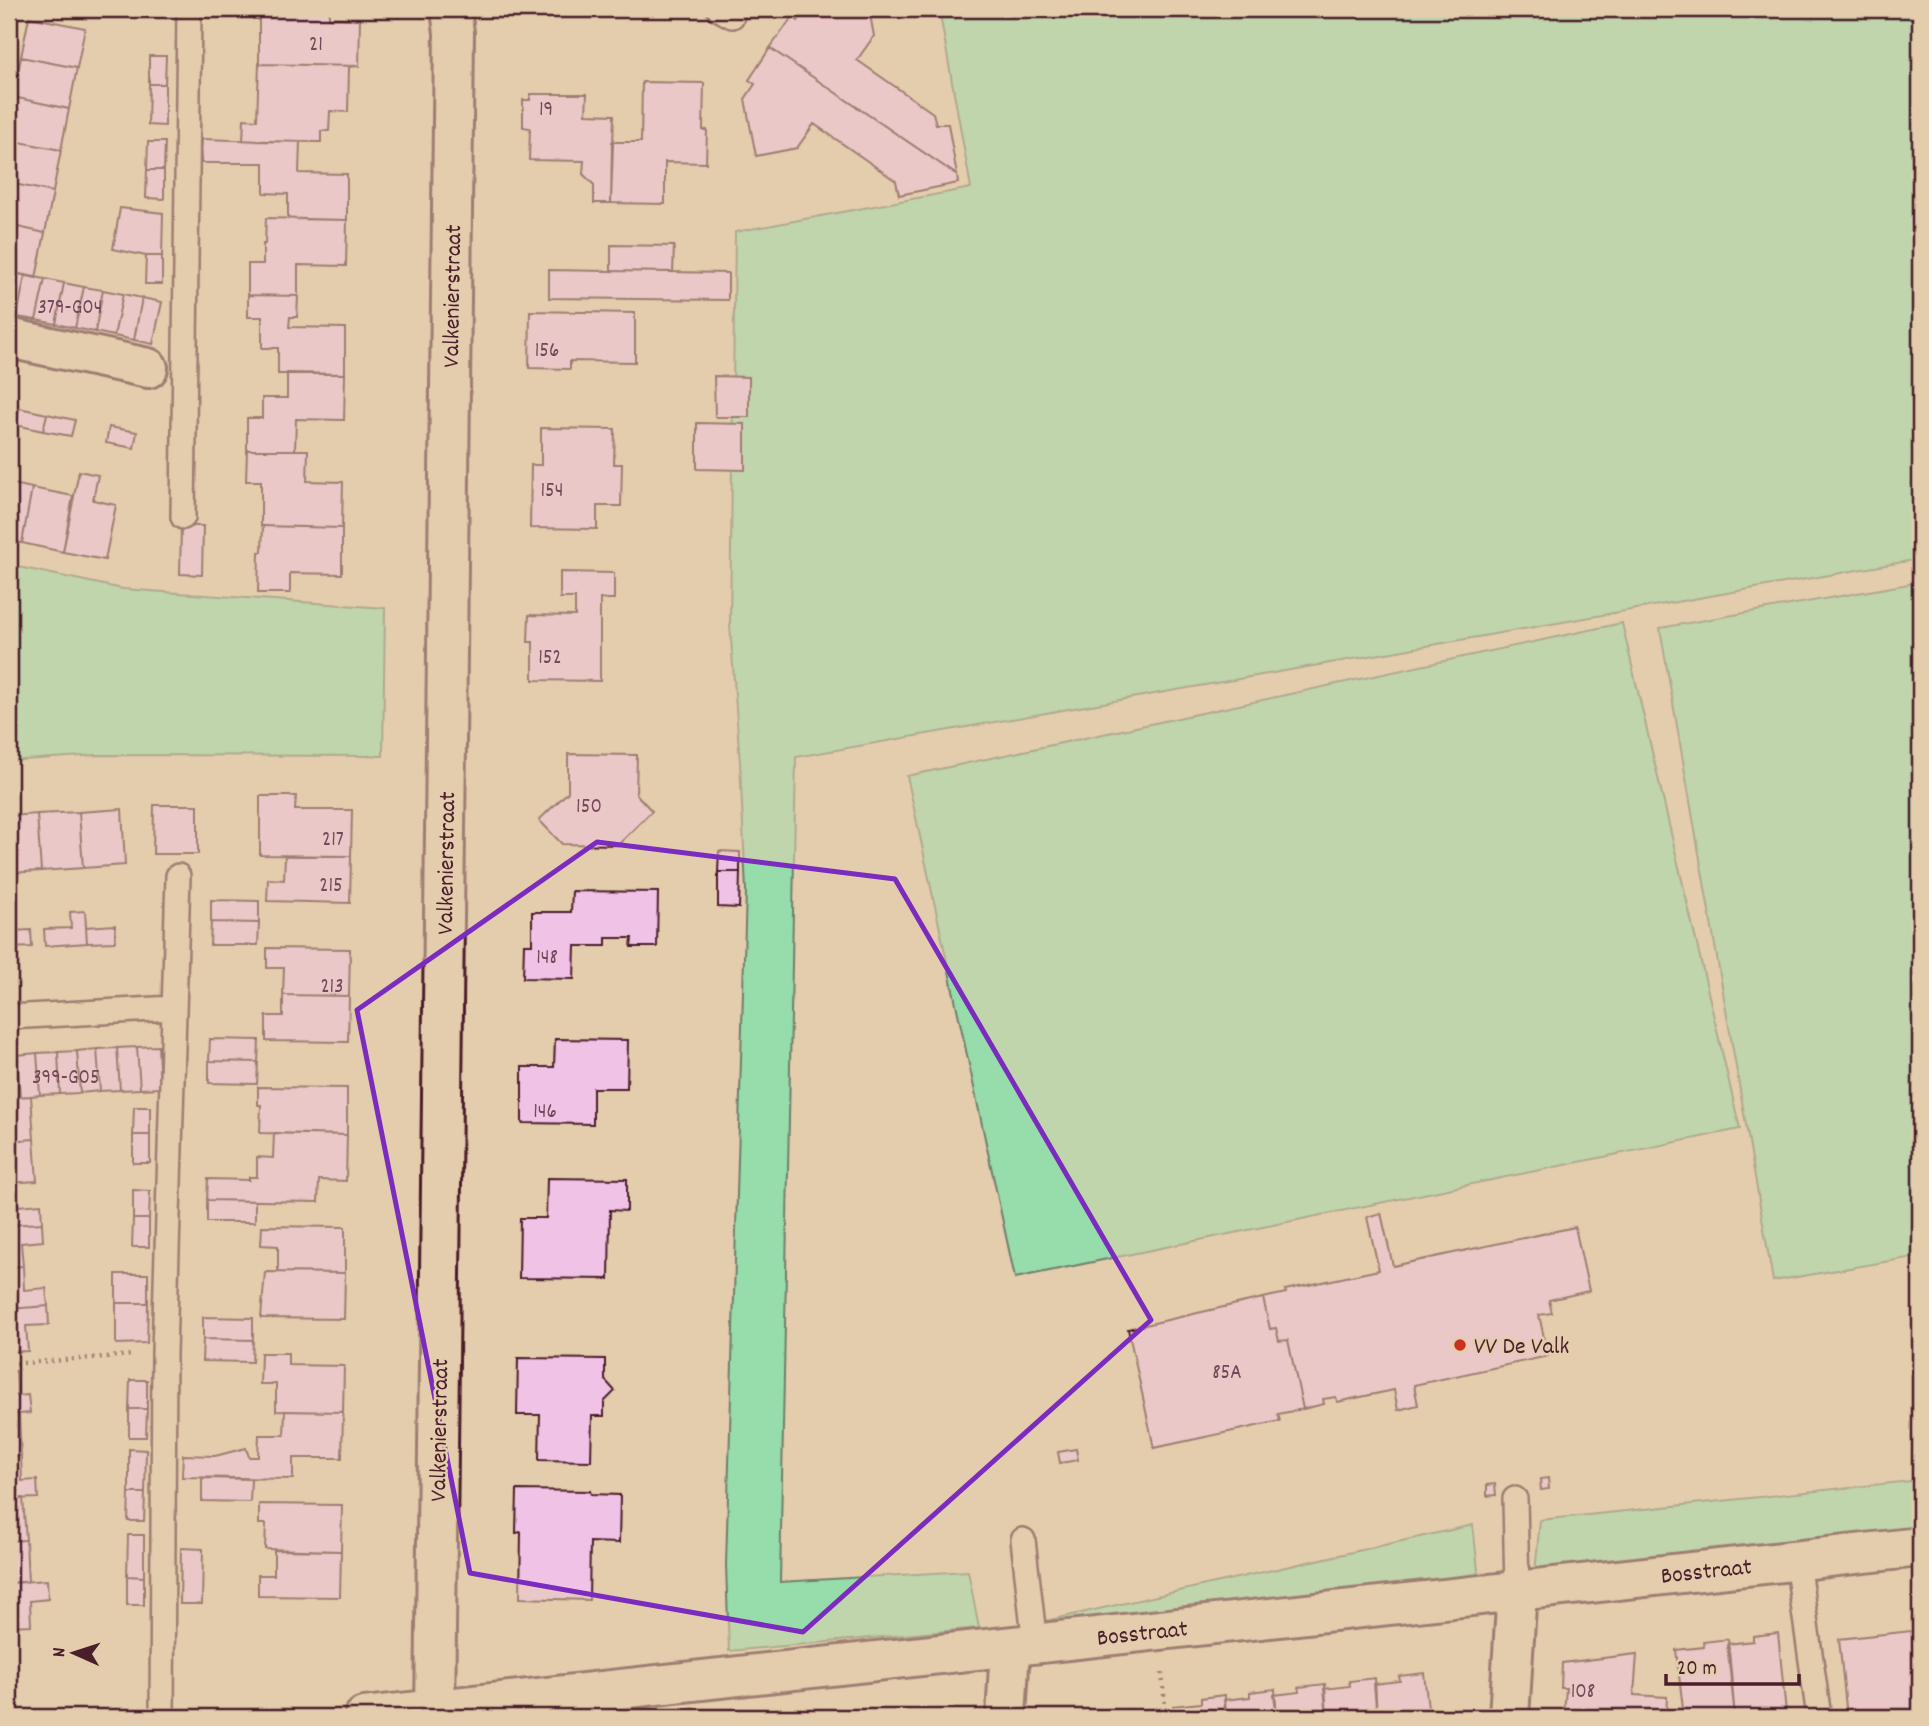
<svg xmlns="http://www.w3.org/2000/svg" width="1929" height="1726" viewBox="0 0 1929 1726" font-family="Dekko,sans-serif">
<rect width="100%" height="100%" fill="#e4cdad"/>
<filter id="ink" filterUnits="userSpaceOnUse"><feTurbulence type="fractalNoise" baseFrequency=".0143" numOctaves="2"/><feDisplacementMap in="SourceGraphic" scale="14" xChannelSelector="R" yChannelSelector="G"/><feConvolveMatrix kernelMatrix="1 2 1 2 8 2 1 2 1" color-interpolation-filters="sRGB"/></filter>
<g filter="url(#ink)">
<path fill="#96ddab" stroke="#707e6b" stroke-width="2" d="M 939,9 L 1920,9 L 1920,559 L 796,757 L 780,1582 L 968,1571 L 979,1628 L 729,1651 L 726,1565 L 746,891 L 740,763 L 730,625 L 735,232 L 971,188 Z
M 9,565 L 123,589 L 385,608 L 383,756 L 98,755 L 9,761 Z
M 1920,582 L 1920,1256 L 1773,1281 L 1660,628 Z
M 1622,623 L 1740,1129 L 1015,1278 L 907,776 Z
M 1920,1480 L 1920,1532 L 1535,1573 L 1540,1520 Z
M 1473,1525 L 1479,1579 L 1246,1604 L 1041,1622 Z"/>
<path fill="#f0c2e6" stroke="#4a1f2b" stroke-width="2" d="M 253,9 L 329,9 L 329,18 L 360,19 L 359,66 L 259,64 L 259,19 L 253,19 Z
M 807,9 L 869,9 L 874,36 L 857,60 L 933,113 L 936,124 L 948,124 L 957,175 L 770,48 L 793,16 L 798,21 Z
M 29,17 L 85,28 L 77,68 L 21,57 Z
M 770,48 L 957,175 L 958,183 L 899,195 L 896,181 L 814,124 L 797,148 L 756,156 L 745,99 L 755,84 L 749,80 Z
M 149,56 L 166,56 L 165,84 L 149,84 Z
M 21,57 L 77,68 L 69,109 L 13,97 Z
M 259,64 L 359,66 L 349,67 L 348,112 L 330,111 L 329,131 L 321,131 L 321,142 L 243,141 L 244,119 L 257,120 Z
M 642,82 L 704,83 L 703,130 L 707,130 L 706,163 L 665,162 L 665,204 L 611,203 L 612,142 L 641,142 Z
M 149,84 L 165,84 L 165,126 L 148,125 Z
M 530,94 L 587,94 L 586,114 L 614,115 L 611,203 L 594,203 L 594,185 L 583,174 L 584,161 L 529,160 L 530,128 L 523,127 L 523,100 L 530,100 Z
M 13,97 L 69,109 L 61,150 L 9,140 L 9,121 Z
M 202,139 L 300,142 L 299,173 L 347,174 L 347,220 L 288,219 L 288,194 L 264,193 L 264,163 L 201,163 Z
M 9,140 L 61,150 L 53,192 L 9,183 Z
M 148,142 L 165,142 L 164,170 L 147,170 Z
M 147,170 L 164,170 L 164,199 L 146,198 Z
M 9,183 L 53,192 L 45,233 L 9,225 Z
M 120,208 L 163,213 L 162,256 L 146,256 L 113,249 Z
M 266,218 L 347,220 L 346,266 L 298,265 L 298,296 L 248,295 L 248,264 L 263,264 L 263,244 L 265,244 Z
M 9,225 L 45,233 L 36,278 L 9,272 Z
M 611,245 L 674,246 L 673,272 L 611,271 Z
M 146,256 L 162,256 L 162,284 L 145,284 Z
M 549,270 L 728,273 L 728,300 L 549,298 Z
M 9,272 L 25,275 L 17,317 L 9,315 Z
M 25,275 L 45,279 L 36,320 L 17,317 Z
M 45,279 L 64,283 L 56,324 L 36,320 Z
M 64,283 L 84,287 L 75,328 L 56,324 Z
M 84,287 L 103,290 L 95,332 L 75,328 Z
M 103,290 L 123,294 L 114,336 L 95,332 Z
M 123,294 L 142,298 L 134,340 L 114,336 Z
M 248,295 L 298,296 L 297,317 L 290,317 L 289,327 L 345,328 L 345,374 L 278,374 L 278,348 L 262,348 L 262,317 L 248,317 Z
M 142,298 L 162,302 L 153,344 L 134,340 Z
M 530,311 L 635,313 L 635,362 L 570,361 L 570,369 L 529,368 Z
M 287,373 L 345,374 L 344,420 L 296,419 L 295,450 L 247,450 L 247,418 L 262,418 L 262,398 L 287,398 Z
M 714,376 L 749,377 L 749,417 L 715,417 Z
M 19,408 L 47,414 L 43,431 L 16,425 Z
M 47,414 L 75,420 L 71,436 L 43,431 Z
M 697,423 L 745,424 L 745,470 L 697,469 Z
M 109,427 L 137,432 L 134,448 L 106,443 Z
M 541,428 L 615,429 L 614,464 L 622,464 L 621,506 L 597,506 L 597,529 L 530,528 L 531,465 L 541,465 Z
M 247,450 L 308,450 L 307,481 L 343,482 L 342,528 L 261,526 L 261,481 L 246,481 Z
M 79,471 L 98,475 L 93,500 L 116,505 L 105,560 L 63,552 Z
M 9,483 L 32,488 L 22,543 L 9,541 Z
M 32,488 L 73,496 L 63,552 L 22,543 Z
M 181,526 L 203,526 L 202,575 L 180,574 Z
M 263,526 L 342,528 L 342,574 L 290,573 L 290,593 L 258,593 L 259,552 L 262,552 Z
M 560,572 L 614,573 L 614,599 L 600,599 L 600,681 L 533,680 L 533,642 L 528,642 L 529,615 L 575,616 L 575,598 L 560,598 Z
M 568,754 L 637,755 L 636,794 L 652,811 L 618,845 L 562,844 L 539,820 L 568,792 Z
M 260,796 L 296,796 L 295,810 L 352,810 L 351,856 L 260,855 Z
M 154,805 L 198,805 L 198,854 L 153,854 Z
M 122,809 L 125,865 L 83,868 L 79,812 Z
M 79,812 L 83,868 L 41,871 L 37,814 Z
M 37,814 L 41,871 L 9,873 L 9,816 Z
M 719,851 L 740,852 L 740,872 L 718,872 Z
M 285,856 L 351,856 L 350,903 L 267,901 L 268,879 L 284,880 Z
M 718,872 L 740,872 L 739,908 L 718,907 Z
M 572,891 L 658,892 L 657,947 L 631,947 L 632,938 L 606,938 L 606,946 L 575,946 L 574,979 L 523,978 L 524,944 L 532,944 L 532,912 L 571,912 Z
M 211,900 L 259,901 L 259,923 L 211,922 Z
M 85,911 L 87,943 L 45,946 L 44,929 L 71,928 L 70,912 Z
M 211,922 L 259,923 L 258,945 L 210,945 Z
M 115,925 L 115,942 L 87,943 L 86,927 Z
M 31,930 L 32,947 L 9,948 L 9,931 Z
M 267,948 L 350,949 L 349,996 L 283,995 L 284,968 L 267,968 Z
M 283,995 L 349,996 L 348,1042 L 266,1041 L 266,1016 L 283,1016 Z
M 210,1039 L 259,1040 L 258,1062 L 209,1061 Z
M 555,1039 L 628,1040 L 627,1088 L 593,1088 L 593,1124 L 522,1123 L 522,1067 L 554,1067 Z
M 158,1046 L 160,1088 L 140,1089 L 137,1047 Z
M 137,1047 L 140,1089 L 120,1090 L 117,1048 Z
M 117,1048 L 120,1090 L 100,1091 L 97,1049 Z
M 97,1049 L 100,1091 L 80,1093 L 77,1051 Z
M 77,1051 L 80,1093 L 60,1094 L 58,1052 Z
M 58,1052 L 60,1094 L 40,1095 L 37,1053 Z
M 37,1053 L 40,1095 L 20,1097 L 17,1055 Z
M 9,1055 L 17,1055 L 20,1097 L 9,1097 Z
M 209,1061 L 258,1062 L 257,1084 L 209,1083 Z
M 258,1087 L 347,1088 L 347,1135 L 260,1133 L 261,1105 L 258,1105 Z
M 31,1096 L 34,1139 L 9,1141 L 9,1097 Z
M 134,1107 L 150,1107 L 150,1135 L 133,1135 Z
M 274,1133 L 347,1135 L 346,1181 L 319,1180 L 318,1202 L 207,1200 L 208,1179 L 249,1180 L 249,1177 L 257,1177 L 257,1157 L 273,1158 Z
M 133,1135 L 150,1135 L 150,1163 L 133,1163 Z
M 34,1139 L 37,1181 L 9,1183 L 9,1141 Z
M 547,1178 L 627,1179 L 627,1211 L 610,1210 L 609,1279 L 519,1278 L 520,1218 L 546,1218 Z
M 17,1182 L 18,1206 L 41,1204 L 42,1223 L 9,1225 L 9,1183 Z
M 133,1190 L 150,1191 L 149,1219 L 133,1219 Z
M 207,1200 L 255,1201 L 255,1222 L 207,1222 Z
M 1381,1213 L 1393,1266 L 1575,1227 L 1589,1291 L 1549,1300 L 1552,1313 L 1539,1315 L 1548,1356 L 1414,1385 L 1418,1405 L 1398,1410 L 1394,1390 L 1337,1402 L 1336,1397 L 1323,1399 L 1324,1404 L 1303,1409 L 1288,1340 L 1279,1341 L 1276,1328 L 1270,1329 L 1263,1298 L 1286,1293 L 1285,1290 L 1379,1270 L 1367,1217 Z
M 133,1219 L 149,1219 L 149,1247 L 132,1247 Z
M 42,1223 L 43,1241 L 21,1243 L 23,1266 L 9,1267 L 9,1225 Z
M 262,1226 L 345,1227 L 345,1273 L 278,1272 L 278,1246 L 261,1245 Z
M 23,1266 L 24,1290 L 46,1288 L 48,1306 L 9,1309 L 9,1267 Z
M 265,1272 L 345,1273 L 344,1319 L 261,1318 Z
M 116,1274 L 148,1274 L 148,1303 L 116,1303 Z
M 1263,1298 L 1270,1329 L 1276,1328 L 1279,1341 L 1288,1340 L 1303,1409 L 1278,1414 L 1280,1421 L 1154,1448 L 1128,1329 Z
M 116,1303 L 148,1303 L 147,1343 L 116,1344 Z
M 48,1306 L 49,1325 L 26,1326 L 28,1351 L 9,1352 L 9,1309 Z
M 203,1317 L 253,1318 L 253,1340 L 203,1339 Z
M 203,1339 L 253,1340 L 252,1362 L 202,1361 Z
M 261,1353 L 288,1353 L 288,1365 L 344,1366 L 343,1412 L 276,1411 L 276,1384 L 260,1384 Z
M 518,1358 L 605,1359 L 605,1380 L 615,1391 L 604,1402 L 604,1416 L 592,1416 L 591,1461 L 539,1460 L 540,1415 L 517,1415 Z
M 16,1371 L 17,1396 L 28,1395 L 30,1413 L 9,1415 L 9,1372 Z
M 130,1380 L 147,1380 L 147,1409 L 129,1409 Z
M 129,1409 L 147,1409 L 146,1437 L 129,1437 Z
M 285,1411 L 343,1412 L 342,1458 L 293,1458 L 293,1479 L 182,1477 L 183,1455 L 215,1456 L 246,1448 L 249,1457 L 258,1457 L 259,1435 L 284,1435 Z
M 19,1414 L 21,1456 L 9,1457 L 9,1415 Z
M 129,1449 L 146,1450 L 145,1493 L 129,1493 Z
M 1076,1449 L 1078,1460 L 1060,1463 L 1058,1452 Z
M 21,1456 L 22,1481 L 37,1480 L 38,1498 L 9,1499 L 9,1457 Z
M 202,1478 L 251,1479 L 250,1502 L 202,1501 Z
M 1548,1478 L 1549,1489 L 1541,1490 L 1540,1479 Z
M 1495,1484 L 1496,1495 L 1487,1496 L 1487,1485 Z
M 517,1490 L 590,1491 L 591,1494 L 620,1495 L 619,1543 L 590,1542 L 589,1600 L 520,1598 L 521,1532 L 516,1533 Z
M 129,1493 L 145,1493 L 144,1521 L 128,1521 Z
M 23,1498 L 26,1540 L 9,1541 L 9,1499 Z
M 259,1504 L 342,1505 L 341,1551 L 265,1549 L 266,1524 L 259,1524 Z
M 128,1535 L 144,1535 L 144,1577 L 127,1576 Z
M 26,1540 L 28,1582 L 9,1583 L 9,1541 Z
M 181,1548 L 203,1549 L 202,1604 L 180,1604 Z
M 274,1550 L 341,1551 L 340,1597 L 258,1596 L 258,1575 L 274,1575 Z
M 127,1576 L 144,1577 L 144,1605 L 127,1605 Z
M 47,1580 L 48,1599 L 30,1601 L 31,1625 L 9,1626 L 9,1583 Z
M 1920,1630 L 1920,1712 L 1872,1717 L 1847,1717 L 1839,1639 Z
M 1778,1633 L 1786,1713 L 1759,1717 L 1735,1717 L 1727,1644 L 1753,1641 L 1753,1636 Z
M 1728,1639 L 1735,1717 L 1684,1717 L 1676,1650 L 1704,1647 L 1703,1642 Z
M 1637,1654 L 1634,1695 L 1667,1697 L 1666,1717 L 1564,1714 L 1566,1688 L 1561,1688 L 1562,1663 Z
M 1424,1673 L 1429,1717 L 1377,1717 L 1374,1684 L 1400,1681 L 1399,1676 Z
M 1375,1678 L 1377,1717 L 1327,1717 L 1324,1689 L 1350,1686 L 1349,1681 Z
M 1325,1684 L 1327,1717 L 1277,1717 L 1274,1695 L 1300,1692 L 1299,1687 Z
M 1275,1689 L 1277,1717 L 1226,1717 L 1224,1700 L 1250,1697 L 1250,1692 Z
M 1225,1695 L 1226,1717 L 1175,1717 L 1173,1706 L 1201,1703 L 1201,1698 Z
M 1133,1710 L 1133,1717 L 1071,1717 Z
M 1559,1713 L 1564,1714 L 1618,1717 L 1559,1717 Z"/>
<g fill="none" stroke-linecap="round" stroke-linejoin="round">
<g stroke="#4a1f2b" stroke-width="28">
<path id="service" d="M 719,9 L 732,16
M 183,517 L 189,9
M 9,1017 L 173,1008
M 1515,1499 L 1517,1590
M 1023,1540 L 1035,1644
M 1797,1561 L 1819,1717
M 162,1717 L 164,1353 L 178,876"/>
</g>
<g stroke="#4a1f2b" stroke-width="44">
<path id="minor" d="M 9,338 L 148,368
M 364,1717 L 1920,1547
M 435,1717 L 454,33 L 451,9
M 1006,1717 L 1010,1648
M 1509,1717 L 1517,1590"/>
</g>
<path stroke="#4a1f2b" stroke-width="4.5" stroke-dasharray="2 5" stroke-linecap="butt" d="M 9,1364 L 132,1355
M 1162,1673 L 1166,1717"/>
<use href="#service" stroke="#e4cdad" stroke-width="23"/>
<use href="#minor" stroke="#e4cdad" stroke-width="38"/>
</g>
</g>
<path d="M0 0H1929V1726H0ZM 597,842 L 895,879 L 1151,1320 L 803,1632 L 470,1573 L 357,1010 Z" fill="#e4cdad" fill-opacity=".55" fill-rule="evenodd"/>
<path fill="none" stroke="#7b2cbf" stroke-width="5" stroke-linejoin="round" d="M 597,842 L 895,879 L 1151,1320 L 803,1632 L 470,1573 L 357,1010 Z"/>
<circle fill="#c8321e" stroke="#e4cdad" stroke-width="2.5" cx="1460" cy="1345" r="7"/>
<g text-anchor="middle" stroke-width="5" stroke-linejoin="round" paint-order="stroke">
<g font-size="21" fill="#74485a">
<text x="316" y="50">21</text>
<text x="546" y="115">19</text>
<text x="70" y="313">379-G04</text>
<text x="547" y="356">156</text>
<text x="552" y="496">154</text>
<text x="550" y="663">152</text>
<text x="589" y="812">150</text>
<text x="333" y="845">217</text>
<text x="331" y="891">215</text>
<text x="547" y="963">148</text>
<text x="332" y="992">213</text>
<text x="66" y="1083">399-G05</text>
<text x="545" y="1117">146</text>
<text x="1227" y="1378">85A</text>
<text x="1583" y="1697">108</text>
</g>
<g font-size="24" fill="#4a1f2b" stroke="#e4cdad">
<text transform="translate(451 296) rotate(-89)" y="8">Valkenierstraat</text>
<text transform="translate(445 863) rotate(-89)" y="8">Valkenierstraat</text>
<text transform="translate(438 1430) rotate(-89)" y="8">Valkenierstraat</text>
<text transform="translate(1706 1570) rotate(-6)" y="8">Bosstraat</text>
<text transform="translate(1142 1632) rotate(-6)" y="8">Bosstraat</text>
</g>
<g font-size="24" fill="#4a1f2b" stroke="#e4cdad" text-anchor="start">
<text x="1474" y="1353">VV De Valk</text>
</g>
</g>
<rect width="1929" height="1726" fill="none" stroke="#e4cdad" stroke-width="35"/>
<rect x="18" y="18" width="1894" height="1691" fill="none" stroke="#4a1f2b" stroke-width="2.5" filter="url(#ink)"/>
<g transform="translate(74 1653) rotate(273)" stroke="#e4cdad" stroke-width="5" paint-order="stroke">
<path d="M0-5L12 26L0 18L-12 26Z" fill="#4a1f2b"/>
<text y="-10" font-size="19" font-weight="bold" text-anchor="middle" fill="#4a1f2b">N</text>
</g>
<path d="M1666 1674v10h133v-10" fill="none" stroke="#4a1f2b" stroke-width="3.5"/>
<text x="1677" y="1674" font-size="21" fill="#4a1f2b" stroke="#e4cdad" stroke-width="5" paint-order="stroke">20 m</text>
</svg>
